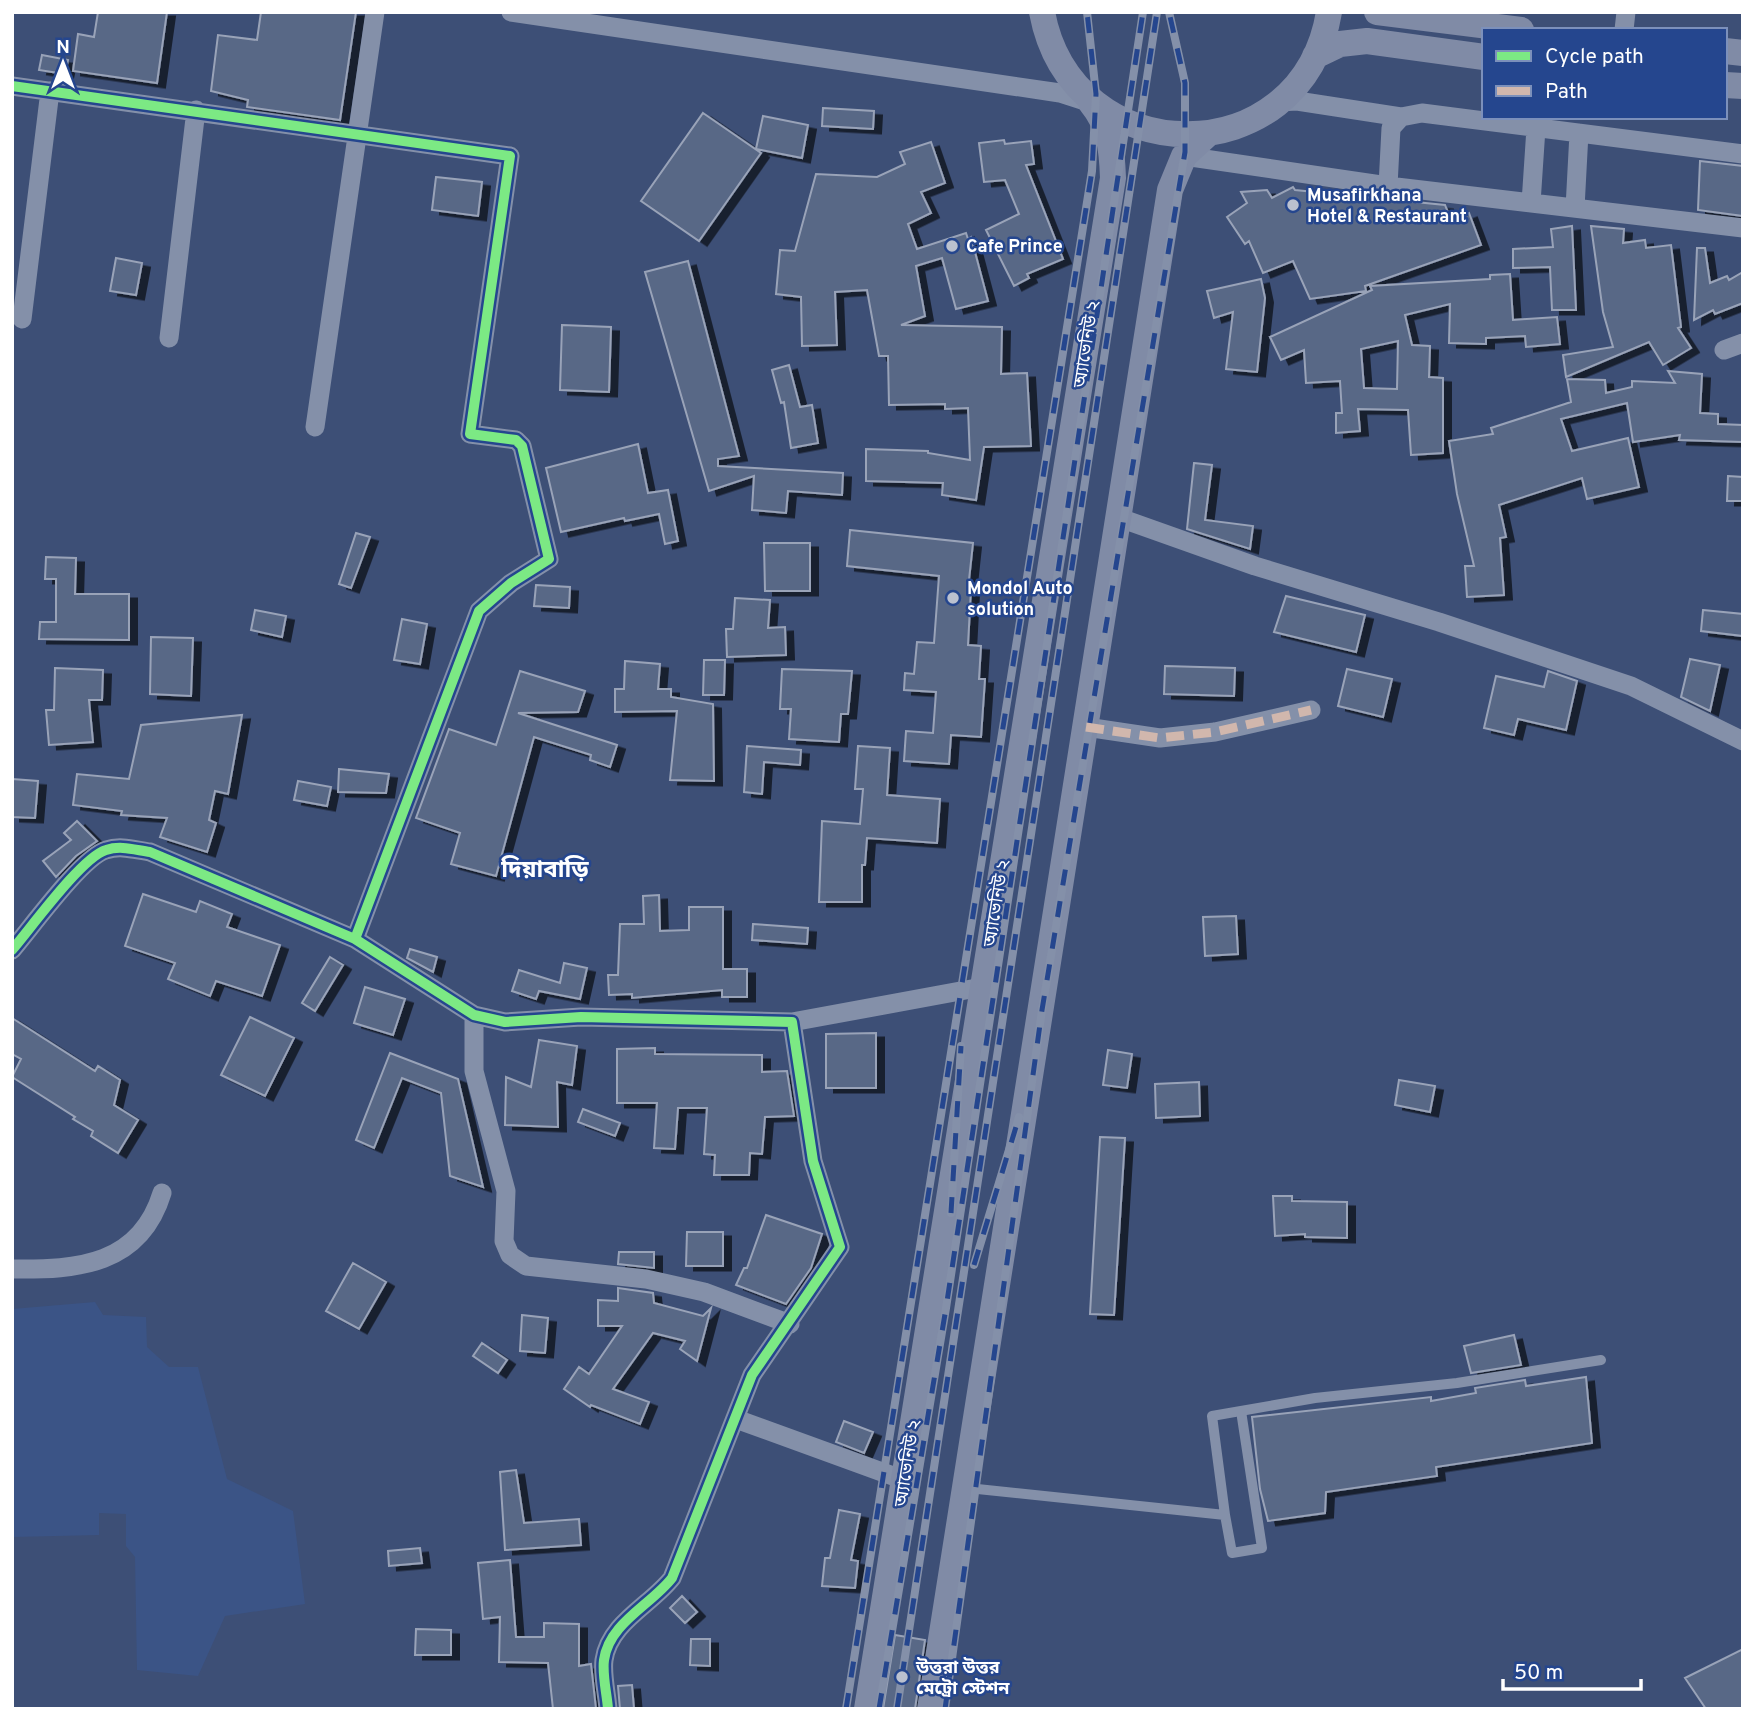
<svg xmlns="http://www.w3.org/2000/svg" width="1755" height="1721" viewBox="0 0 1755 1721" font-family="Overpass,'Noto Sans Bengali',sans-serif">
<defs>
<filter id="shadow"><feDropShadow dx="8" dy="4.5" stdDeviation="0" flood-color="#0009"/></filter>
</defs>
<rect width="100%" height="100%" fill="#3d4f76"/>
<path fill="#3b5486" d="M 95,1302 L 103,1315 L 146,1317 L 147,1347 L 169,1367 L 198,1367 L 227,1479 L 293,1511 L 305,1604 L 225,1616 L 198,1676 L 137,1670 L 135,1557 L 126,1546 L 126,1514 L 99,1513 L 99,1535 L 13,1537 L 12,1309 Z"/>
<path fill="#586786" stroke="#99a3b8" stroke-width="2" fill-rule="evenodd" filter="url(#shadow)" d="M 98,12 L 167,12 L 157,83 L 73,71 L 78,34 L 94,37 Z
M 261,12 L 356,12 L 340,120 L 247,107 L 248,100 L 211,91 L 218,35 L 257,40 Z
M 42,55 L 68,60 L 65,74 L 39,70 Z
M 823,108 L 874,111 L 873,129 L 822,126 Z
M 703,113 L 761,153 L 699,241 L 641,201 Z
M 763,116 L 808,125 L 802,158 L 756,149 Z
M 1004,140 L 1005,144 L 1031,141 L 1034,164 L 1026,165 L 1063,259 L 1027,274 L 1029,278 L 1014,286 L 986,230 L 1019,214 L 1005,180 L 984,182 L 979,143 Z
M 931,142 L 945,183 L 921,192 L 931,213 L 908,224 L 917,249 L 966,233 L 968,239 L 971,237 L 988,301 L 956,309 L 942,258 L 916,266 L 925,316 L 901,325 L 1002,327 L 1001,374 L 1027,373 L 1031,446 L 984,447 L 976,500 L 942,495 L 943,483 L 866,481 L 866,449 L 928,451 L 928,453 L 970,460 L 968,408 L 945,409 L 945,404 L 889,405 L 888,356 L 879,356 L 867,290 L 835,292 L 837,345 L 802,346 L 801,297 L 776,294 L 780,250 L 795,251 L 816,174 L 877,177 L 905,164 L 900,152 Z
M 1700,161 L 1743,166 L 1743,216 L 1698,210 Z
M 436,177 L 482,182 L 478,216 L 432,210 Z
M 1293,187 L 1295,190 L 1445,205 L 1451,220 L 1469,213 L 1481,245 L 1365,286 L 1366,291 L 1310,299 L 1293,261 L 1263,273 L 1249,241 L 1245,244 L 1227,217 L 1247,203 L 1241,192 L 1267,190 L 1272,198 Z
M 1572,226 L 1576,310 L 1552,310 L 1550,267 L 1513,268 L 1513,249 L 1553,247 L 1551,229 Z
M 1591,226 L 1624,229 L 1623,243 L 1645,240 L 1646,248 L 1671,245 L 1681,327 L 1678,328 L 1691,348 L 1663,365 L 1649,342 L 1566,377 L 1563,355 L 1613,347 L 1603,312 Z
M 1697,248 L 1705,248 L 1710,283 L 1727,276 L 1729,280 L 1743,272 L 1743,303 L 1715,314 L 1713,310 L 1694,320 Z
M 116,258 L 142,263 L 136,295 L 110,291 Z
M 688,261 L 739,456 L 718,459 L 718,466 L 843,473 L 842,495 L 788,491 L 786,513 L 752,510 L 754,476 L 709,491 L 645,272 Z
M 1510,274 L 1513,320 L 1557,317 L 1560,344 L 1526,347 L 1525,336 L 1486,338 L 1486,344 L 1449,343 L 1450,304 L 1405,315 L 1412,345 L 1430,346 L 1429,377 L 1443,378 L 1443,453 L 1411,455 L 1408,410 L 1358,409 L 1360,431 L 1336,433 L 1336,413 L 1342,413 L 1340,381 L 1306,383 L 1304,350 L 1281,360 L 1270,337 L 1372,290 L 1370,286 L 1490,279 L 1490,275 ZM 1398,341 L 1397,389 L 1364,388 L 1361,349 Z
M 1261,279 L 1265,298 L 1257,372 L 1226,369 L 1233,312 L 1214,318 L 1207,291 Z
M 562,325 L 611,327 L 609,392 L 560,390 Z
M 789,365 L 800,407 L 812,405 L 818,443 L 791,448 L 784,402 L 781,403 L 772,370 Z
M 1668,371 L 1702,374 L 1700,413 L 1718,414 L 1718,424 L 1743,425 L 1743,442 L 1679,440 L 1680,435 L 1633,442 L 1627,403 L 1561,419 L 1572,451 L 1628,438 L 1639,487 L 1587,499 L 1582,478 L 1499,505 L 1506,537 L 1500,538 L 1504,595 L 1467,597 L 1465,566 L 1474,566 L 1457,494 L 1449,441 L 1493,434 L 1491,428 L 1571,402 L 1567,379 L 1605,380 L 1606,393 L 1632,387 L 1632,381 L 1675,383 Z
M 638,444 L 648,493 L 668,490 L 678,541 L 665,544 L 659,514 L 625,521 L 624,518 L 561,532 L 546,468 Z
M 1194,463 L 1212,465 L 1205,520 L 1253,526 L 1250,549 L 1187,529 Z
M 1728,476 L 1743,477 L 1743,501 L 1727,501 Z
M 850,530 L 973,543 L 968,589 L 971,589 L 968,645 L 981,646 L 979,679 L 985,679 L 981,737 L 951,735 L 949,764 L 904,761 L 906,731 L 933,733 L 936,692 L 904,690 L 905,673 L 914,674 L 917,642 L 934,643 L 939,576 L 847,566 Z
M 356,533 L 370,537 L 351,588 L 339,584 Z
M 764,543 L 810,543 L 810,591 L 765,591 Z
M 46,557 L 76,558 L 75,594 L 129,594 L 129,640 L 39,639 L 40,622 L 56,622 L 56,579 L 45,579 Z
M 536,585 L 570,587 L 569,608 L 534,606 Z
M 1286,596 L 1365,615 L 1356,652 L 1274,632 Z
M 735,598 L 770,600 L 768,628 L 785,627 L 786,655 L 727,657 L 726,629 L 733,629 Z
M 255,610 L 286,616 L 282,637 L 251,630 Z
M 1703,610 L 1743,614 L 1743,636 L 1701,631 Z
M 402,619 L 427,624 L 420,664 L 394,660 Z
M 151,637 L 193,638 L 191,696 L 150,694 Z
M 1690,659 L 1720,665 L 1710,711 L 1681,697 Z
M 704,660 L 725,660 L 724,695 L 703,695 Z
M 625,661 L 660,664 L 658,689 L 671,689 L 671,697 L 713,704 L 714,781 L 670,780 L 677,711 L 615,712 L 615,689 L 624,689 Z
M 1165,666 L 1235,668 L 1234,696 L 1164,694 Z
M 55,668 L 103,670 L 102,700 L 89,700 L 93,742 L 49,745 L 46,710 L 54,710 Z
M 782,669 L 852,671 L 848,714 L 841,714 L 839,742 L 789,739 L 791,709 L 780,709 Z
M 1347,669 L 1392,679 L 1383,717 L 1338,706 Z
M 520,671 L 585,691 L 578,712 L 518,713 L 617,745 L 610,767 L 590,760 L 591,755 L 534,737 L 496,876 L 451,864 L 460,833 L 416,818 L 449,729 L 496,745 Z
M 1548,671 L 1577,681 L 1566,730 L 1518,719 L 1514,735 L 1484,728 L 1496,676 L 1544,687 Z
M 242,715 L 228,794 L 215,791 L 209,820 L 216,823 L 207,852 L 160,837 L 167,818 L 121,815 L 122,811 L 73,805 L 77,774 L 129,779 L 141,725 Z
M 747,746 L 801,750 L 800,765 L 764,762 L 762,794 L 744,792 Z
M 858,746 L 890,748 L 887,795 L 940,799 L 937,843 L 867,838 L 865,865 L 862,865 L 862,902 L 819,902 L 822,821 L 860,824 L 863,789 L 855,789 Z
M 339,769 L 389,774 L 386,793 L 338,792 Z
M 12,779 L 38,781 L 35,818 L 12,817 Z
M 298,781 L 331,787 L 327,806 L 294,800 Z
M 77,821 L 97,841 L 76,856 L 56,877 L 43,861 L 71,840 L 64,833 Z
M 143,894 L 196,912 L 200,901 L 232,914 L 227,927 L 280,945 L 262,996 L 216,981 L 210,996 L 168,979 L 175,963 L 125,946 Z
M 659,895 L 660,931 L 689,930 L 689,907 L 723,907 L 723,969 L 747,969 L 747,997 L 722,997 L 722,990 L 632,998 L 632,994 L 609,995 L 608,975 L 618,975 L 620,924 L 644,924 L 643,896 Z
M 1236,916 L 1238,954 L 1205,956 L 1203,917 Z
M 753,924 L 808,928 L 807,944 L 752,940 Z
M 410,949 L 437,957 L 433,972 L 407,958 Z
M 330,957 L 343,965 L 315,1011 L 302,1003 Z
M 564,963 L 587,968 L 580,999 L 539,991 L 536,999 L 512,991 L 519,970 L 560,983 Z
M 365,987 L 405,999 L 393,1035 L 354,1023 Z
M 250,1017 L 294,1038 L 265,1096 L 221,1075 Z
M 12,1018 L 95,1071 L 98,1066 L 120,1080 L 114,1105 L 138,1120 L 118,1153 L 91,1136 L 93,1131 L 73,1119 L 75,1117 L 12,1077 L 21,1059 L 12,1054 Z
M 876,1033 L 876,1088 L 826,1088 L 826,1034 Z
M 539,1040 L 577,1046 L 572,1085 L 557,1082 L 558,1127 L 505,1125 L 506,1077 L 531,1087 Z
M 655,1048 L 655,1054 L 762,1055 L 762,1072 L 787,1071 L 794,1116 L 765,1117 L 762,1154 L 750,1153 L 749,1175 L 714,1175 L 715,1155 L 704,1154 L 707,1108 L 678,1108 L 675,1149 L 654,1148 L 657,1103 L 617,1103 L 617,1049 Z
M 1108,1050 L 1132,1054 L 1127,1088 L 1103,1085 Z
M 390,1053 L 458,1079 L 483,1187 L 450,1176 L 441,1093 L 402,1078 L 374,1148 L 356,1140 Z
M 1399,1080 L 1435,1086 L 1430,1112 L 1395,1105 Z
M 1199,1082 L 1200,1116 L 1156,1118 L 1155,1084 Z
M 583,1109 L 620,1123 L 615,1136 L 578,1122 Z
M 1100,1137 L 1125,1138 L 1114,1315 L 1090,1314 Z
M 1273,1196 L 1292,1196 L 1292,1201 L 1347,1202 L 1347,1238 L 1305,1237 L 1305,1234 L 1275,1236 Z
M 766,1215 L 822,1234 L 811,1268 L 786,1304 L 736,1285 L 744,1268 L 747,1268 Z
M 687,1232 L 723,1232 L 723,1266 L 686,1266 Z
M 619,1252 L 654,1252 L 654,1268 L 618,1264 Z
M 353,1263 L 386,1282 L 359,1329 L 326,1311 Z
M 618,1288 L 653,1293 L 654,1303 L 703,1316 L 711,1308 L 697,1361 L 680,1349 L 685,1341 L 653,1333 L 613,1389 L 649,1402 L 640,1424 L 591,1405 L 590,1407 L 564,1389 L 579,1367 L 589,1374 L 622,1326 L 598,1326 L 598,1300 L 618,1301 Z
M 522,1315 L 548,1318 L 545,1353 L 520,1351 Z
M 1514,1335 L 1521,1365 L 1471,1373 L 1464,1346 Z
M 482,1343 L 507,1360 L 498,1373 L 473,1356 Z
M 1586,1377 L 1592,1443 L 1436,1467 L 1437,1476 L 1326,1492 L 1325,1513 L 1268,1521 L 1260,1489 L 1252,1417 L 1431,1397 L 1431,1401 L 1476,1393 L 1475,1388 L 1525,1380 L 1526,1386 Z
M 844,1421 L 873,1432 L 864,1453 L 836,1442 Z
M 516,1470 L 524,1523 L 579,1519 L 581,1545 L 505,1550 L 500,1472 Z
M 839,1510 L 860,1514 L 851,1560 L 858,1561 L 855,1588 L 822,1586 L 825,1558 L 830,1558 Z
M 420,1548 L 422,1563 L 389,1566 L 388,1551 Z
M 510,1560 L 516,1637 L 544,1637 L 544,1623 L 579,1624 L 579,1666 L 591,1664 L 596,1709 L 553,1709 L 548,1663 L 499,1662 L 500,1617 L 483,1619 L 478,1563 Z
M 682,1596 L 697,1612 L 685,1623 L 670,1608 Z
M 416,1629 L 451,1630 L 451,1655 L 415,1655 Z
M 895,1635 L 925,1640 L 915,1709 L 883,1709 Z
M 691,1639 L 710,1639 L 710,1666 L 690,1665 Z
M 1743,1649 L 1743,1709 L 1706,1709 L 1685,1678 Z
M 632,1685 L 634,1709 L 620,1709 L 618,1686 Z"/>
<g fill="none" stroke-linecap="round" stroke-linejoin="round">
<path stroke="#8490a9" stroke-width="10" d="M 968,1488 L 1225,1515 L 1212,1416 L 1315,1398 L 1457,1383 L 1601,1360
M 1225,1515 L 1232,1553 L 1262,1548 L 1241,1411"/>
<path stroke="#8490a9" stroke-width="19" d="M 511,12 L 1060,93 L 1091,103
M 1624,30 L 1626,12
M 12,86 L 510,156 L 470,434 L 516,440 L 522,446 L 549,559 L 511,583 L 479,611 L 355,939
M 1279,102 L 1297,101 L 1401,117
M 1184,156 L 1388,186 L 1743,228
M 1388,186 L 1391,128 L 1401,117 L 1422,113 L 1743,154
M 1531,203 L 1536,128
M 1575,208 L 1579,133
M 22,319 L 50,91
M 169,338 L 196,110
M 1724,350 L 1743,343
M 315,427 L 375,12
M 1117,517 L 1255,566 L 1439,622 L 1631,686 L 1743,741
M 1086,727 L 1160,738 L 1215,732 L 1311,710
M 12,950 C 31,928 82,857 106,850 C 121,845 135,850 150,852 L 355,939 L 474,1015 L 505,1022 L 581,1017 L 792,1022 L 813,1161 L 840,1247 L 752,1375 L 672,1578 C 651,1605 609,1623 604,1660 C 602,1675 607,1694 608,1709
M 474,1015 L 474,1071 L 506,1191 L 504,1241 L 510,1255 L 526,1266 L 646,1279 L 704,1292 L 790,1324
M 792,1022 L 982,987
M 12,1269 C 78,1270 140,1265 162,1193
M 736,1419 L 904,1480"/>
<path stroke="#808ba6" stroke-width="26" d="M 1042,12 C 1072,174 1302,176 1329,12
M 1377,12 L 1521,30
M 1725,51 L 1743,53
M 1315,56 L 1340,44 L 1367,41 L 1484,57
M 1725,85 L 1743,86
M 867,1709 L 1113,178 C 1112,149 1110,126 1091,103
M 930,1709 L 1170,190 L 1184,156 L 1208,134"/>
<g stroke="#8490a9" stroke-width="8">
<path id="rail" d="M 951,1213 L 961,1046
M 974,1265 L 1019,1117
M 846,1709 L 1092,171 L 1096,94 L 1087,12
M 879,1709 L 946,1308 L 1143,12
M 897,1709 L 1157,12
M 945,1709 L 1042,1010 L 1185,152 L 1185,83 L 1169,12"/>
</g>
<use href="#rail" stroke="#25468e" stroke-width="5" stroke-dasharray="16" stroke-linecap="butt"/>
<path stroke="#d1b7ad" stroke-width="9" stroke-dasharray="18 9" stroke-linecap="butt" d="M 1086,727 L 1160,738 L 1215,732 L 1311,710"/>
<g stroke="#25468e" stroke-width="15">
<path id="cycleway" d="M 12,86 L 510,156 L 470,434 L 516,440 L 522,446 L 549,559 L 511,583 L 479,611 L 355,939
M 12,950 C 31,928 82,857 106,850 C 121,845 135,850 150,852 L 355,939 L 474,1015 L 505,1022 L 581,1017 L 792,1022 L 813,1161 L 840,1247 L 752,1375 L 672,1578 C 651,1605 609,1623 604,1660 C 602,1675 607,1694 608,1709"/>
</g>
<use href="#cycleway" stroke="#7ce984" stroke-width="10"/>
</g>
<g fill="#bbc1cf" stroke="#25468e" stroke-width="2.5">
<circle cx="1293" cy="205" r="7"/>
<circle cx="952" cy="246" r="7"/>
<circle cx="953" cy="598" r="7"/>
<circle cx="902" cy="1677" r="7"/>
</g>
<g text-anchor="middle" stroke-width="5" stroke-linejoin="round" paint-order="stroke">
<g font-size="18" font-weight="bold" fill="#fff" stroke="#25468e" text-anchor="start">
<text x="1307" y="201">Musafirkhana<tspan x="1307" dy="21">Hotel &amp; Restaurant</tspan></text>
<text x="966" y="252">Cafe Prince</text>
<text x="967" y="594">Mondol Auto<tspan x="967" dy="21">solution</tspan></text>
<text x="916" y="1673">উত্তরা উত্তর<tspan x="916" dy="21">মেট্রো স্টেশন</tspan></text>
</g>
<g font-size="18" fill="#fff" stroke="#25468e">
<text transform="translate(1086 344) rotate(-81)" y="6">অ্যাভেনিউ ২</text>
<text transform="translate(996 903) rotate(-81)" y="6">অ্যাভেনিউ ২</text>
<text transform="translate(907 1463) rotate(-81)" y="6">অ্যাভেনিউ ২</text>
</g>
<g font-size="24" font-weight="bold" fill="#fff" stroke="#25468e">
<text x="545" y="877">দিয়াবাড়ি</text>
</g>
</g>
<rect width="1755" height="1721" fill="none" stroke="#ffffff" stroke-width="28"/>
<rect x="1482" y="28" width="245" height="91" fill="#25468e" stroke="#7c90bb" stroke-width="2"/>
<rect x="1496" y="51" width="35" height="10" fill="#7ce984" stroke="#7c90bb" stroke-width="2"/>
<text x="1545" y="63" font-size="21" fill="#ffffff">Cycle path</text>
<rect x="1496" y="86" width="35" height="10" fill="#d1b7ad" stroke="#7c90bb" stroke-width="2"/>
<text x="1545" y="98" font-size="21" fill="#ffffff">Path</text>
<g transform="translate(63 63)" stroke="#25468e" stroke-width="5" paint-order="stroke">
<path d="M0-5L12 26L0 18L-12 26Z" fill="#ffffff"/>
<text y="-10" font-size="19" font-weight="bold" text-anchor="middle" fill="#ffffff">N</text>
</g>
<path d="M1503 1679v10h138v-10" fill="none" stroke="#ffffff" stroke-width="3.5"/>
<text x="1514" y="1679" font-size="21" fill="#ffffff" stroke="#25468e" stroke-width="5" paint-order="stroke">50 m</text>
</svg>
